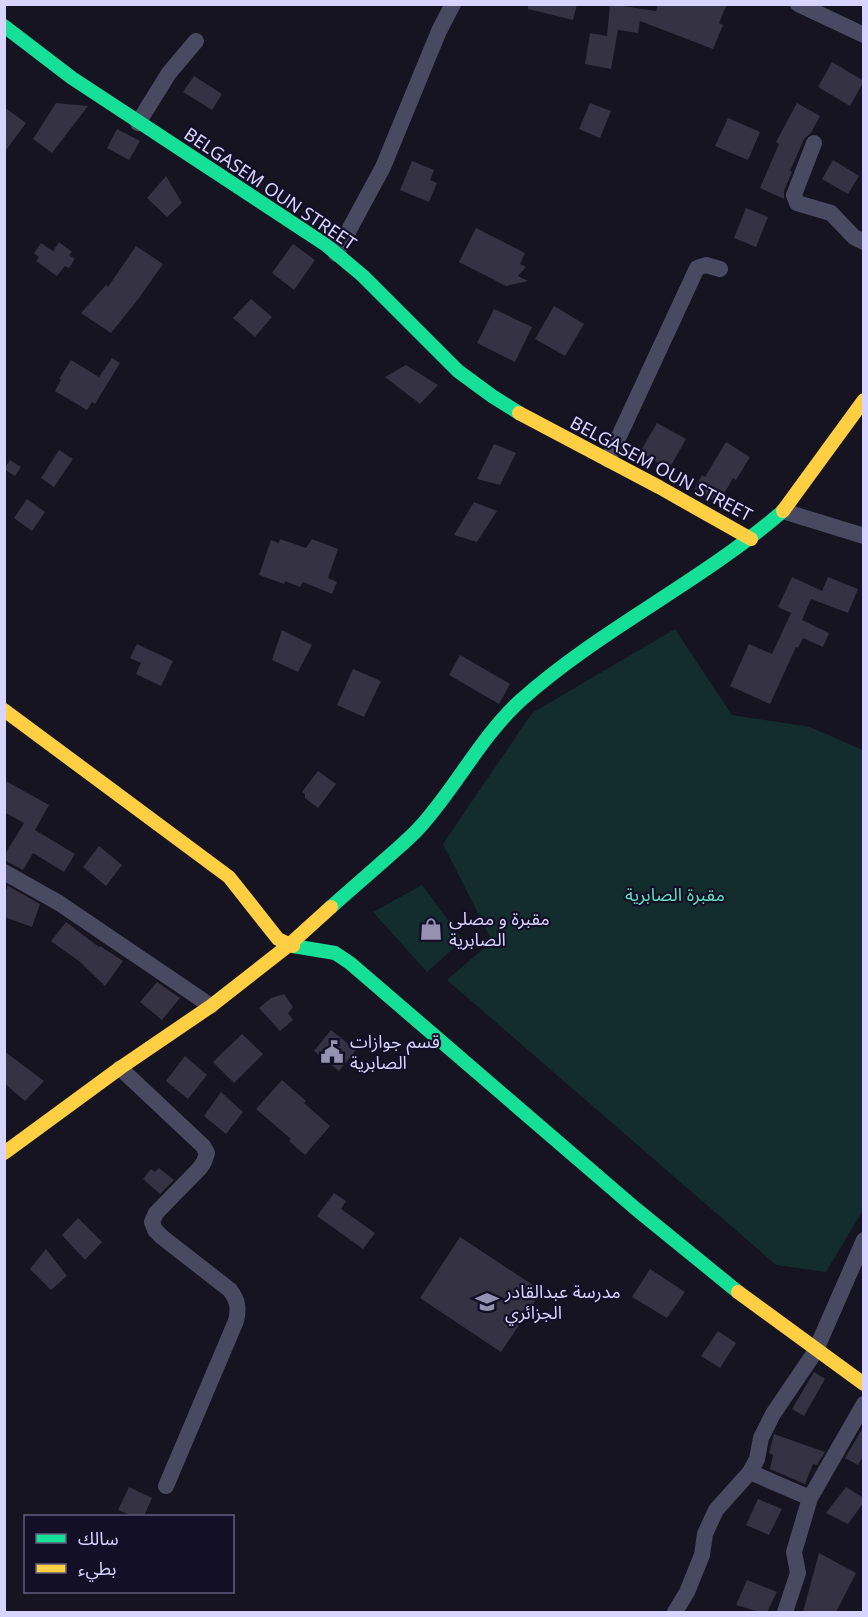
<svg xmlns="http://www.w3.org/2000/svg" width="868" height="1617" viewBox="0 0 868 1617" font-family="'Noto Sans','Noto Sans Arabic',sans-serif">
<rect width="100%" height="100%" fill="#161421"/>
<path fill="#132c2d" d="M 675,629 L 732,715 L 810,727 L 863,750 L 863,1210 L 826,1272 L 776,1265 L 447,980 L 492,941 L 443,844 L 532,713 Z
M 422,885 L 463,940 L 427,972 L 373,912 Z"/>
<path fill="#343243" d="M 528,4 L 577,4 L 573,20 L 528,9 Z
M 610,4 L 656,11 L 658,4 L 727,4 L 719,23 L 723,25 L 713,49 L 640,21 L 638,33 L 618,30 L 611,69 L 585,64 L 590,33 L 607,36 Z
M 832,62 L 864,81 L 850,106 L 818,87 Z
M 194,76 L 222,94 L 212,110 L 183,92 Z
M 56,103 L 88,106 L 52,153 L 33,139 Z
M 590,103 L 611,111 L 600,138 L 579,129 Z
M 797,103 L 820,116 L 811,133 L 804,139 L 790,171 L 792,172 L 784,191 L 784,199 L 760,188 L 779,144 L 776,142 Z
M 4,107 L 26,123 L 4,153 Z
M 728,118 L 760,132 L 748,160 L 715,146 Z
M 117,129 L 140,141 L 129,160 L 107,148 Z
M 833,160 L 859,176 L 848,194 L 822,179 Z
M 412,161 L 434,170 L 430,180 L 437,183 L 429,202 L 400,190 Z
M 166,176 L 182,203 L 167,217 L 147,198 Z
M 746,208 L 768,217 L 756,247 L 734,238 Z
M 476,228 L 525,253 L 520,264 L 526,267 L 518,276 L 528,281 L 506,286 L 459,262 Z
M 59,242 L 72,252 L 69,255 L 75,259 L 69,268 L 65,266 L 57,276 L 36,261 L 39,257 L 34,253 L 41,243 L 53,251 Z
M 293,244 L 315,260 L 294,290 L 272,273 Z
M 136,246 L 163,264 L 139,298 L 111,333 L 81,313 L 106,285 L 108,287 Z
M 251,299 L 272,317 L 255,337 L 233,318 Z
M 554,306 L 584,324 L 565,356 L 535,339 Z
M 494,309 L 532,327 L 515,362 L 477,343 Z
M 112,358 L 120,363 L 95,404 L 92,402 L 87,410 L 55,391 L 61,380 L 59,379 L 71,360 L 99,377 Z
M 406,365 L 438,385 L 420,404 L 385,377 Z
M 657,423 L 686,439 L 669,469 L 640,452 Z
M 726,442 L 750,457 L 736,480 L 733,478 L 719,503 L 694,490 L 702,475 L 705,477 Z
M 494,444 L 516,453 L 500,485 L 477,479 Z
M 59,450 L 73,459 L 54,487 L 41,478 Z
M 10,460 L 21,467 L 15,476 L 4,469 Z
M 27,499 L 45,512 L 32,531 L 14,518 Z
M 474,502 L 497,511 L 477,542 L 454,535 Z
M 280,539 L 306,548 L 312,539 L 338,549 L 328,578 L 337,582 L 332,594 L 303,582 L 300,587 L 285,581 L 284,584 L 259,575 L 271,540 L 279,543 Z
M 792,577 L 822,591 L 828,577 L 858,589 L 848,613 L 811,599 L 802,620 L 829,633 L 823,647 L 803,638 L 798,648 L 796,647 L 770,704 L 730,686 L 749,644 L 772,654 L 791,613 L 778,607 Z
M 282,630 L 312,645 L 298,672 L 272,660 Z
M 137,644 L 173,661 L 161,686 L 136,674 L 141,663 L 130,658 Z
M 460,655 L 510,684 L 499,704 L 449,675 Z
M 353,669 L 381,681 L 364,717 L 337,705 Z
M 318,771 L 336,784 L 318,808 L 305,798 L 305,794 L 302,792 Z
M 4,780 L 49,805 L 35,830 L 75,854 L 64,872 L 33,853 L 23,870 L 4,860 L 4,856 L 24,823 L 4,812 Z
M 99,846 L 122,865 L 106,886 L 83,867 Z
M 8,886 L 40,904 L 32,927 L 4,917 L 4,895 Z
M 66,922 L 99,947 L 100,946 L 123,961 L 105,986 L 80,962 L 51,941 Z
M 157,982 L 180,998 L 162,1020 L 140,1002 Z
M 284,994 L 293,1007 L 288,1013 L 293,1020 L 280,1031 L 259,1008 L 271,998 Z
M 331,1030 L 356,1050 L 339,1071 L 314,1051 Z
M 242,1034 L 263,1054 L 234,1083 L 213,1062 Z
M 4,1051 L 44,1081 L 25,1101 L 4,1083 Z
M 185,1056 L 207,1075 L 188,1099 L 166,1081 Z
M 282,1080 L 306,1101 L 304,1103 L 330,1126 L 305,1155 L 289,1141 L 291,1139 L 256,1109 Z
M 221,1092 L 243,1112 L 226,1134 L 204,1116 Z
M 159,1168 L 174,1180 L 160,1194 L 143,1179 L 151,1169 L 155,1172 Z
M 334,1193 L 346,1201 L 341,1209 L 375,1233 L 363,1249 L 317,1216 Z
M 78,1218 L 102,1242 L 85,1260 L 62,1235 Z
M 460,1237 L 542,1291 L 501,1352 L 420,1298 Z
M 46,1249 L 67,1276 L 51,1290 L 30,1269 Z
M 650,1269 L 685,1292 L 667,1318 L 632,1297 Z
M 718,1331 L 736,1343 L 720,1368 L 701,1356 Z
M 814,1372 L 825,1379 L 804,1416 L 792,1409 Z
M 864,1426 L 864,1455 L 858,1465 L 845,1458 Z
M 774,1434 L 825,1452 L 817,1465 L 813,1464 L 805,1484 L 770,1469 L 773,1455 L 769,1453 Z
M 129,1487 L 152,1498 L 144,1516 L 132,1516 L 118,1510 Z
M 846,1487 L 864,1498 L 864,1502 L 848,1524 L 826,1513 Z
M 758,1499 L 782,1509 L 769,1535 L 746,1525 Z
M 819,1553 L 856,1573 L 836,1612 L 803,1612 Z
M 747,1580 L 777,1592 L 767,1612 L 759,1612 L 736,1605 Z"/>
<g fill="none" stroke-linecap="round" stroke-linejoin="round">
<path stroke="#4a4962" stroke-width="16" d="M 798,4 L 864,35
M 138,123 L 169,73 L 196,41
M 814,143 L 794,195 L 797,203 L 831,213 L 854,237 L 864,242
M 336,254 L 383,167 L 439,31 L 453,4
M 608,460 L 697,268 L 706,265 L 720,269
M 783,511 L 864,536
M 4,872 L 59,903 L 211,1006
M 120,1068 L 203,1146 L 207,1153 L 204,1162 L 199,1169 L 156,1213 L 152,1222 L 155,1230 L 162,1237 L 230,1290 C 238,1301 239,1308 236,1321 L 166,1486
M 864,1240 L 815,1352 L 773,1414 L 761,1438 L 757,1459 L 750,1472 L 810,1498 L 864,1404
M 675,1612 L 687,1592 L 702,1555 L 705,1534 L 716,1510 L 750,1472
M 785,1612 L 798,1573 L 794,1552 L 810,1498"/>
<path stroke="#16e098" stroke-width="14" d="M 4,26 L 72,78 L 326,245 L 363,276 L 458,371 L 492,396 L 519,413
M 331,907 C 350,890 370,873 389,856 C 399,847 410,838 419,828 C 455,789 481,736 521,700 C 602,628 701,582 783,511
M 293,946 L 335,953 L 350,963 L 636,1209 L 738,1292"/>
<path stroke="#ffcf43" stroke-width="14" d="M 519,413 L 659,487 L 751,539
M 783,511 L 864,400
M 4,710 L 229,877 L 278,939 L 293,946
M 4,1153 L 120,1068 L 211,1006 L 289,945 L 331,907
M 738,1292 L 864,1384"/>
</g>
<defs>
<g id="shop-bare" transform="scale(1.8)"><path d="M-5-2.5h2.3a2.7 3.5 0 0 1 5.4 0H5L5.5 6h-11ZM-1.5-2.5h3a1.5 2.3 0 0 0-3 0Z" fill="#9591b1" stroke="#130f26" stroke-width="2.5" paint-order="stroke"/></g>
<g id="civic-bare" transform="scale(1.8)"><path d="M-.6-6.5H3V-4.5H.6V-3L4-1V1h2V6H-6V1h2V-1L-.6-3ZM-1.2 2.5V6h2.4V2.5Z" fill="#9591b1" stroke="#130f26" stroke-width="2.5" paint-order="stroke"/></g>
<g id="school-bare" transform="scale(1.8)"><path d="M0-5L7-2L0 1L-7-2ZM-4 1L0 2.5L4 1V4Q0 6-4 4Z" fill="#9591b1" stroke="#130f26" stroke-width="2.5" paint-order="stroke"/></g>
</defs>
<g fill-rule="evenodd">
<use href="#shop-bare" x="431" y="929"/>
<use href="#civic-bare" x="332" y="1052"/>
<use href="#school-bare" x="487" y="1302"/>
</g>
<g text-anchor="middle" stroke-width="4.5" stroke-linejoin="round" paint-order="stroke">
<g font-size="18" fill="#d9d4ff" stroke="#130f26">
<text transform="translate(270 189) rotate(34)" y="6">BELGASEM OUN STREET</text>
<text transform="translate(661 469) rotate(28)" y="6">BELGASEM OUN STREET</text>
</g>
<g font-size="18" fill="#5fe0c0" stroke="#130f26">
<text x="675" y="901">مقبرة الصابرية</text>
</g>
<g font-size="18" fill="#d9d4ff" stroke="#130f26" text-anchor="start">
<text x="449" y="925">مقبرة و مصلى<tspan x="449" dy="21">الصابرية</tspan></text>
<text x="350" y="1048">قسم جوازات<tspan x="350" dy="21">الصابرية</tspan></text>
<text x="505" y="1298">مدرسة عبدالقادر<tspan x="505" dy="21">الجزائري</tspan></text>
</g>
</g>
<rect width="868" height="1617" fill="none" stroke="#d9d4ff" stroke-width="12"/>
<rect x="24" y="1515" width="210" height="78" fill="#130f26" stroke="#625e7d" stroke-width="1.5"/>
<rect x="36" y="1534" width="30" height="9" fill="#16e098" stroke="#625e7d" stroke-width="1.5"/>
<text x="78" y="1545" font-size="18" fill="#d9d4ff">سالك</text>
<rect x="36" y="1564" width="30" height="9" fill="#ffcf43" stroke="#625e7d" stroke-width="1.5"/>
<text x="78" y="1575" font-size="18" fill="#d9d4ff">بطيء</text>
</svg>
